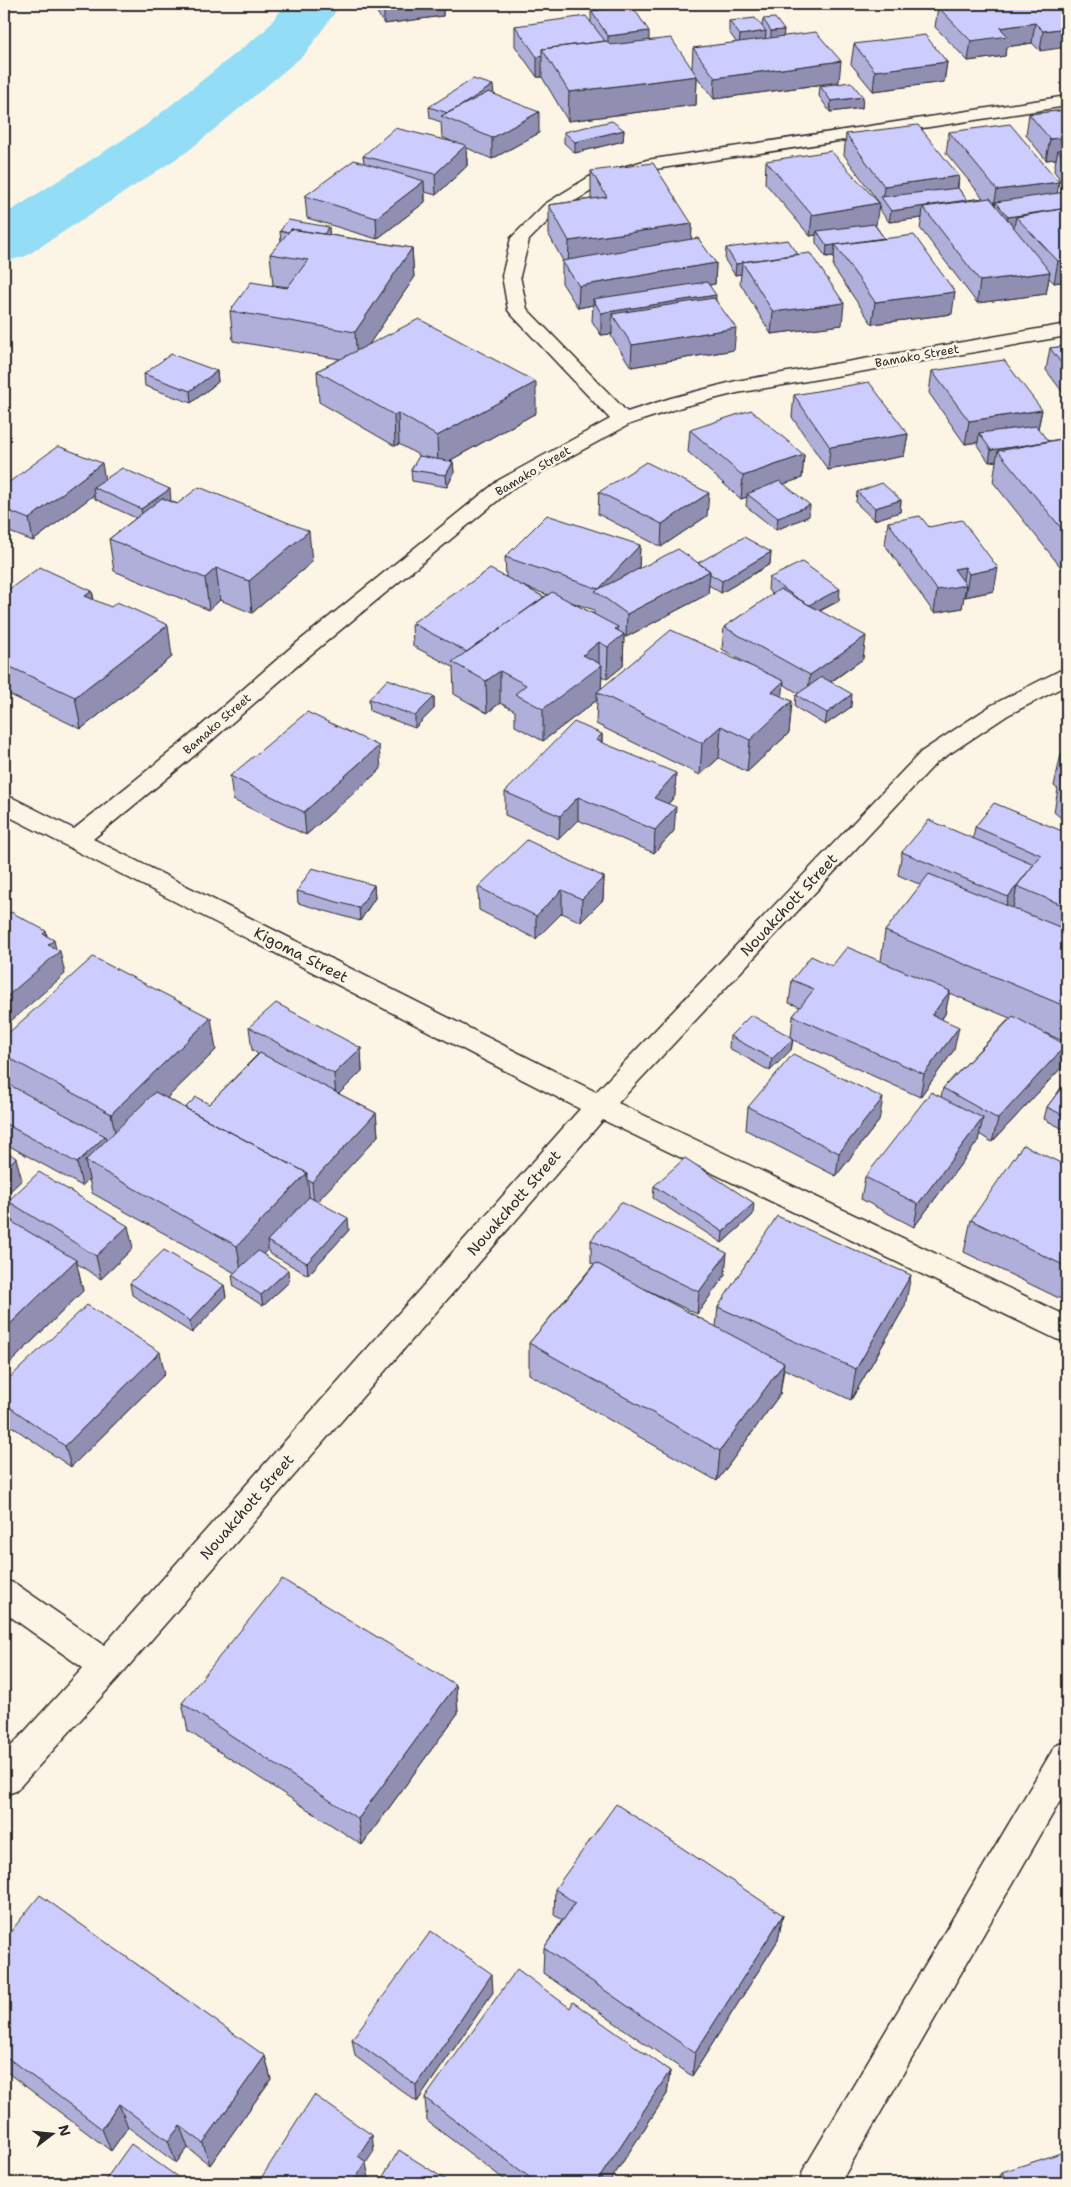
<svg xmlns="http://www.w3.org/2000/svg" width="1071" height="2187" font-family="'Shantell Sans',sans-serif">
  <rect width="100%" height="100%" fill="#fcf5e5"/>
  <filter id="ink" filterUnits="userSpaceOnUse"><feTurbulence type="fractalNoise" baseFrequency=".02" numOctaves="2"/><feDisplacementMap in="SourceGraphic" scale="10" xChannelSelector="R" yChannelSelector="G"/><feConvolveMatrix kernelMatrix="1 2 1 2 8 2 1 2 1" color-interpolation-filters="sRGB"/></filter>
  <g filter="url(#ink)">
    <g fill="none" stroke-linecap="round" stroke-linejoin="round">
      <path fill="#94ddf6" fill-rule="evenodd" d="M286,4H341L305,54L188,151L26,256L4,262V215L146,125L265,30Z"/>
      <defs>
        <path id="street" d="M1067,96V106L649,170L601,185L557,212L529,240L520,276L527,309L627,412L671,398L736,381L1067,324V336L737,393L685,406L630,424L513,488L304,660L195,755L93,839L596,1092L921,752L992,705L1059,671L1067,669V685L1008,715L937,762L618,1103L1067,1316V1342L1056,1339L603,1120L119,1677L16,1791L4,1795V1754L83,1668L4,1612V1580L16,1584L104,1645L580,1109L4,814V796L13,798L74,829L179,745L288,650L499,480L610,419L511,314L508,310L502,276L511,238L545,204L589,177L647,160Z
          M1067,1741V1789L840,2183H799L804,2169L1055,1746Z"/>
      </defs>
      <use href="#street" stroke="#2b2b2b" stroke-width="3"/>
      <use href="#street" fill="#fcf5e5" fill-rule="evenodd"/>
    </g>
    <path fill="#b0afda" stroke="#2b2b2b" fill-rule="evenodd" d="M372,4H443V16L384,24Z
      M939,4H1061L1040,51L1032,43L1006,47L1005,56L968,61L935,27L938,7L941,6Z
      M591,11L649,41L692,68L693,48L737,43L729,32V21L762,27L763,19L839,82L714,99L697,77L696,105L568,121L542,77H537L515,46V26L591,22Z
      M854,44L947,62L944,82L873,91L851,64Z
      M820,86L863,97L862,108L830,112L819,96Z
      M494,94L539,133L492,159L467,148V166L436,195L425,192V202L377,239L307,218L305,196L364,163L363,156L451,141L442,137L441,122L430,118L429,107Z
      M1067,110V191L1059,181V178L1054,171L1056,159L1046,160L1026,135L1029,114Z
      M624,130L623,141L575,153L564,143V132Z
      M949,132L1057,193L1067,281L1054,283L1049,278L1046,294L977,303L920,228L922,218L889,222L879,209L880,204L844,155L846,134L959,176L958,188L967,200L983,198L946,153Z
      M766,161L876,225H875L884,238L952,314L872,324L833,267L834,256L826,257L816,243V235L810,236L765,183Z
      M591,171L692,224L691,240L716,263L715,284L709,285L716,300L734,350L631,367L611,336L612,334L601,335L592,321L593,305L578,308L562,283V261H563L549,235V205L591,199Z
      M280,231L330,235L412,248L414,278L369,344L536,413L449,461L453,462L454,473L447,487L412,481L411,470L420,456L399,444L395,446L319,402L317,371L340,359L233,341L230,311L287,288L288,287L273,285L270,254L281,242Z
      M726,248L842,325L771,334L740,283L741,274L735,275L725,260Z
      M1067,346V398L1046,370L1050,348Z
      M217,371L218,382L191,403L145,386L144,374Z
      M932,371L1042,410L1038,429L1048,441L1067,438V575L993,482L996,461L989,462L977,445L978,442L965,444L929,393Z
      M794,395L908,434L904,456L828,470L792,417Z
      M690,430L804,455L802,478L783,484L809,516L776,530L746,506L747,497L741,499L688,452Z
      M105,479L171,501L312,562L252,613L220,600L209,610L114,571L109,539L136,518L95,499L94,495L33,541L4,530V486Z
      M599,492L707,516L661,547L598,514Z
      M857,492L901,500L900,512L874,520L856,503Z
      M888,522L929,527L994,591L965,597L964,595L962,608L934,613L885,545Z
      M640,545L639,568L638,570L698,563L771,552L770,564L721,593L709,585L708,594L626,637L624,636L623,666L607,679L602,676L601,689L752,667L722,649L724,627L773,594L768,590L769,578L839,601L820,611L863,659L831,682L851,707L825,725L795,707L796,695L798,693L783,684L782,697L792,701L789,733L747,772L719,758L700,775L596,724L597,700L543,741L515,726V711L500,703L487,713L454,694L453,667L413,646L412,623L506,577L505,557ZM521,585L525,587L548,595L544,597ZM571,602L594,610V614Z
      M92,591L94,600L172,657L81,729L4,692V593Z
      M434,697V709L415,728L370,711L369,699Z
      M602,734V742L675,796L668,804L674,831L654,853L578,820L559,839L505,815V792Z
      M1067,751V823L1054,812L1058,789L1054,786L1061,754Z
      M381,769L306,835L233,800L230,776Z
      M975,827L1067,833V1043L1045,1033L1061,1068L992,1142L979,1134L978,1141L914,1227L861,1199L865,1177L941,1097L943,1088L1010,1018L949,993L945,1014L942,1019L954,1050L920,1097L793,1040L791,1050L770,1071L729,1048L730,1036L791,1037L793,1016L800,1007L789,1003L792,980L832,966L881,961L885,931L921,885L898,875L902,852L973,839Z
      M604,877L603,900L581,922L562,913L536,939L479,910L478,887Z
      M374,885L375,898L360,921L298,903L297,891Z
      M249,1027L361,1048L362,1071L339,1094L376,1113L378,1136L317,1201L349,1230L308,1275L269,1253L268,1249L263,1254L289,1282L263,1306L234,1287L232,1275L235,1273L92,1193L89,1179L82,1186L4,1143V1037L216,1050L167,1098L185,1108L209,1104L258,1054L252,1050Z
      M1067,1080V1131L1044,1119L1047,1107Z
      M748,1107L879,1121L836,1176L746,1130Z
      M1067,1166V1302L964,1252L971,1220Z
      M654,1186L753,1215L722,1243L653,1198Z
      M8,1201L133,1248L101,1279L76,1263L83,1291L4,1369V1217L13,1223Z
      M591,1240L725,1275L697,1314L645,1289L716,1327L718,1307L905,1306L851,1400L784,1369L780,1394L717,1481L529,1374V1343L594,1264L591,1263Z
      M130,1283L224,1285L226,1297L192,1333L132,1295Z
      M165,1374L71,1467L4,1421V1383Z
      M456,1685L458,1713L362,1845L188,1731L182,1703Z
      M555,1889L783,1915L778,1940L692,2076L543,1973L544,1948L562,1920L554,1915Z
      M4,1940L265,2056L271,2079L210,2165L188,2148L176,2163L128,2127L111,2151L4,2070Z
      M493,1992L417,2102L355,2056L352,2039Z
      M570,2008L670,2071L667,2094L609,2183H509L427,2121L425,2098Z
      M1002,2172L1067,2183H997Z"/>
    <path fill="#908fb2" stroke="#2b2b2b" d="M384,4H443V16L384,24Z
      M1035,23L1032,43L1006,47L1005,56L968,61L971,41L1000,28Z
      M1067,28V47L1040,51L1043,31Z
      M784,30L783,40L771,42V31Z
      M649,31V51L608,47V36Z
      M766,31L765,42L739,45L740,35Z
      M542,56V77H537V57Z
      M841,61L839,82L714,99L715,78Z
      M947,62L944,82L873,91L875,71Z
      M697,76L696,105L568,121L569,92Z
      M493,85L494,96L449,113Z
      M863,97L862,108L830,112L831,101Z
      M539,112V133L492,159V138Z
      M624,130L623,141L575,153V142Z
      M1067,137V165L1064,161V158L1058,150L1056,159L1046,160L1050,139Z
      M466,145L467,166L436,195L435,174Z
      M959,176L956,198L883,200L884,186Z
      M424,181L425,202L377,239L376,218Z
      M1059,182L1056,203L996,202L994,211H993L997,190Z
      M967,200L923,207L922,218L889,222L891,211Z
      M879,203L876,225L819,235L817,231L816,235L810,236L812,215Z
      M1067,209L1016,217L1014,227L1006,228L1008,217Z
      M692,224L691,254L568,271L569,241Z
      M329,227L330,238L321,237Z
      M884,238L835,245L834,256L826,257L827,246Z
      M412,248L414,278L357,362L355,332Z
      M1067,260V281L1054,283L1058,261Z
      M716,263L715,284L596,305L593,299V305L578,308L579,286Z
      M742,263L741,274L735,275L736,264Z
      M1050,272L1046,294L977,303L980,281Z
      M955,292L952,314L872,324L875,302Z
      M716,295L715,317L612,314V334L601,335V313Z
      M844,303L842,325L771,334L773,312Z
      M736,328L734,350L631,367L632,345Z
      M217,371L218,382L191,403L190,391Z
      M536,382V413L438,467L437,436Z
      M1042,410L1037,432L979,433L978,442L965,444L969,421Z
      M398,413L399,444L395,446L394,415Z
      M908,434L904,456L828,470L830,447Z
      M1048,442L998,451L996,461L989,462L991,450Z
      M804,455L802,478L749,496L747,494V497L741,499L743,476Z
      M453,462L454,473L447,487L446,475Z
      M102,463L106,486L93,487L94,495L33,541L29,519Z
      M170,489L171,501L143,521L141,509Z
      M709,493L707,516L661,547L662,524Z
      M901,500L900,512L874,520L875,508Z
      M810,505L809,516L776,530L778,518Z
      M309,531L312,562L252,613L249,581Z
      M640,545L639,568L609,601L599,589Z
      M771,552L770,564L721,593L722,581Z
      M965,567L962,586L966,585L962,608L934,613L937,590L954,569Z
      M216,568L220,600L209,610L205,578Z
      M998,568L994,591L965,597L969,574Z
      M710,571L708,594L626,637L627,614Z
      M840,589L839,601L806,617L807,605Z
      M92,591L98,623L85,596Z
      M168,625L172,657L81,729L75,697Z
      M618,627V639L624,634L623,666L607,679L608,647L615,629Z
      M866,636L863,659L807,698L810,675Z
      M599,642V667L602,665L601,694L597,692V700L543,741V709L583,655Z
      M500,671V703L487,713L486,681Z
      M784,681L781,712L792,701L789,733L747,772L750,740L772,692Z
      M852,694L851,707L825,725L827,713Z
      M434,697V709L415,728V716Z
      M721,726L719,758L700,775L702,743Z
      M602,734V757L596,740Z
      M379,746L381,769L306,835L304,812Z
      M676,773L675,796L652,821L654,798Z
      M578,797V820L559,839L560,816Z
      M676,807L674,831L654,853L655,830Z
      M1034,864L1017,886L1013,908L1003,920L1008,897Z
      M604,877L603,900L581,922L582,899Z
      M374,885L375,898L360,921L359,908Z
      M562,890V913L536,939V916Z
      M46,931L49,944L54,940L57,954L60,951L65,974L4,1027V999L43,934Z
      M950,991L945,1014L928,1038L932,1015Z
      M211,1018L216,1050L118,1146L111,1114Z
      M959,1027L954,1050L920,1097L924,1074Z
      M793,1038L791,1050L770,1071L772,1059Z
      M1066,1045L1061,1068L992,1142L998,1119Z
      M361,1048L362,1071L336,1097L334,1074Z
      M883,1098L879,1121L836,1176L839,1153Z
      M376,1113L378,1136L314,1205L312,1182Z
      M983,1118L978,1141L914,1227L918,1204Z
      M105,1136L110,1158L85,1161L89,1179L82,1186L77,1163Z
      M16,1158L22,1180L4,1197V1169Z
      M307,1173L310,1204L267,1241L268,1249L242,1277L237,1246Z
      M754,1203L753,1215L722,1243L723,1232Z
      M348,1218L349,1230L308,1275L307,1263Z
      M128,1226L133,1248L101,1279L96,1256Z
      M727,1253L725,1275L697,1314L699,1292Z
      M76,1260L83,1291L4,1369V1330Z
      M288,1270L289,1282L263,1306L261,1295Z
      M911,1275L905,1306L851,1400L856,1369Z
      M224,1285L226,1297L192,1333L190,1321Z
      M160,1352L165,1374L71,1467L65,1446Z
      M784,1363L780,1394L717,1481L720,1451Z
      M456,1685L458,1713L362,1845L358,1819Z
      M783,1915L778,1940L692,2076L695,2053Z
      M492,1974L493,1992L417,2102L416,2085Z
      M265,2056L271,2079L210,2165L203,2143Z
      M670,2071L667,2094L609,2183H596Z
      M119,2104L128,2127L111,2151L102,2129Z
      M180,2126L188,2148L176,2163L168,2141Z
      M372,2135L374,2151L366,2163L369,2178L366,2183H353L358,2156Z"/>
    <path fill="#cdccfe" stroke="#2b2b2b" d="M949,4H960L950,5Z
      M960,4H1061L1067,9V28L1043,31L1035,23L1000,28L1008,36L971,41L938,7Z
      M632,6L649,31L608,36L591,11Z
      M586,16L605,41L542,49V56L537,57L515,26Z
      M755,18L766,31L740,35L729,21Z
      M775,18L784,30L771,31L763,19Z
      M816,32L841,61L715,78L693,48Z
      M925,35L947,62L875,71L854,44Z
      M671,38L697,76L569,92L542,49L607,41L610,45Z
      M473,79L493,85L456,109L448,113L429,107Z
      M851,82L863,97L831,101L820,86Z
      M489,92L539,112L492,138L441,116Z
      M1067,110V137L1050,139L1029,114Z
      M612,121L624,130L575,142L564,132Z
      M1010,124L1059,182L997,190L949,132Z
      M918,125L959,176L884,186L846,134Z
      M395,128L466,145L435,174L363,156Z
      M1067,149V158H1064L1058,150Z
      M831,151L879,203L812,215L766,161Z
      M1063,159H1067V165Z
      M354,160L424,181L376,218L305,196Z
      M653,163L692,224L569,241L549,205L607,197L591,171Z
      M958,188L967,200L891,211L881,197Z
      M1065,192L1067,196V208L1008,217L996,202Z
      M990,198L1050,272L980,281L923,207Z
      M1067,208V260L1058,261L1016,217Z
      M288,220L329,227L324,234L291,229L288,232L280,231Z
      M874,224L884,238L827,246L817,231Z
      M291,229L412,248L355,332L230,311L251,282L287,288L308,260L270,254Z
      M914,235L955,292L875,302L835,245Z
      M698,238L716,263L579,286L562,261Z
      M788,240L798,254L742,262V263L736,264L726,248Z
      M810,253L844,303L773,312L742,262Z
      M707,282L716,295L601,313L593,299Z
      M714,298L736,328L632,345L612,314Z
      M419,319L536,382L437,436L398,413L394,415L317,371Z
      M1067,346V371L1050,348Z
      M171,354L217,371L190,391L144,374Z
      M1004,360L1042,410L969,421L932,371Z
      M869,382L908,434L830,447L794,395Z
      M751,410L804,455L743,476L690,430Z
      M1036,426L1048,441L1026,445L991,450L979,433Z
      M1067,438V535L998,451Z
      M58,446L102,463L29,519L4,509V486Z
      M419,456L453,462L446,475L411,470Z
      M646,462L709,493L662,524L599,492Z
      M122,468L170,489L141,509L93,487Z
      M780,481L810,505L778,518L747,494Z
      M882,483L901,500L875,508L857,492Z
      M199,487L309,531L249,581L216,568L205,578L109,539L162,498L177,504Z
      M547,515L640,545L599,589L505,557Z
      M920,516L929,527L962,520L998,568L969,574L965,567L954,569L966,585L937,590L888,522Z
      M744,537L771,552L722,581L710,574V571L698,563Z
      M678,549L710,571L627,614L595,591Z
      M802,562L840,589L809,605L797,598L769,578Z
      M40,567L92,591L85,596L111,607L117,602L168,625L75,697L4,664V593Z
      M490,569L544,597L467,652L412,623Z
      M780,589L866,636L810,675L724,627Z
      M552,592L618,627L615,629L624,634L608,647L599,642L583,655L602,665L543,709L515,694L526,685L500,671L486,681L452,662Z
      M671,630L784,681L772,692L792,701L750,740L721,726L702,743L597,692Z
      M822,677L852,694L827,713L796,695Z
      M388,679L434,697L415,716L369,699Z
      M307,712L379,746L304,812L230,776Z
      M574,722L602,734L596,740L676,773L654,798L676,807L655,830L578,797L560,816L505,792Z
      M1067,751V759L1061,754Z
      M1067,776V785L1061,780Z
      M994,803L1067,833V907L1017,886L1041,855L975,827Z
      M929,820L1034,864L1008,897L902,852Z
      M527,840L604,877L582,899L562,890L536,916L478,887Z
      M312,868L374,885L359,908L297,891Z
      M929,874L1067,930V1007L885,931Z
      M11,912L46,931L43,934L54,940L48,945L60,951L4,999V918Z
      M847,947L950,991L932,1015L959,1027L924,1074L793,1016L814,989L792,980L811,956L832,966Z
      M93,957L211,1018L111,1114L4,1055V1037Z
      M276,1003L361,1048L334,1074L249,1027Z
      M751,1015L793,1038L772,1059L730,1036Z
      M1013,1016L1066,1045L998,1119L943,1088Z
      M260,1053L376,1113L312,1182L307,1180V1173L185,1108L196,1097L209,1104Z
      M793,1054L883,1098L839,1153L748,1107Z
      M1067,1080V1117L1047,1107Z
      M4,1082L105,1136L77,1163L4,1123Z
      M155,1092L307,1173L237,1246L85,1161Z
      M931,1092L983,1118L918,1204L865,1177Z
      M1023,1145L1067,1166V1267L971,1220Z
      M4,1150L16,1158L4,1169Z
      M685,1158L754,1203L723,1232L654,1186Z
      M39,1172L128,1226L96,1256L8,1201Z
      M309,1197L348,1218L307,1263L267,1241Z
      M621,1202L727,1253L699,1292L591,1240Z
      M777,1216L911,1275L856,1369L718,1307Z
      M4,1217L76,1260L4,1330Z
      M164,1250L224,1285L190,1321L130,1283Z
      M258,1251L288,1270L261,1295L232,1275Z
      M596,1263L784,1363L720,1451L529,1343Z
      M87,1305L160,1352L65,1446L4,1403V1383Z
      M282,1579L456,1685L358,1819L182,1703Z
      M616,1804L783,1915L695,2053L544,1948L575,1903L555,1889Z
      M40,1895L265,2056L203,2143L180,2126L168,2141L119,2104L102,2129L4,2055V1940Z
      M431,1931L492,1974L416,2085L352,2039Z
      M517,1969L570,2008L573,2002L670,2071L596,2183H537L425,2098Z
      M314,2095L372,2135L358,2156L366,2162L353,2183H258Z
      M131,2144L186,2183H103Z
      M399,2150L451,2183H379Z
      M1067,2151V2183H1007L1002,2172Z"/>
  </g>
  <g text-anchor="middle" dominant-baseline="central" stroke-width="5" stroke-linejoin="round" paint-order="stroke">
    <g font-size="12" fill="#2b2b2b" stroke="#fcf5e5">
      <text transform="translate(917 356) rotate(-10)">Bamako Street</text>
      <text transform="translate(533 471) rotate(-31)">Bamako Street</text>
      <text transform="translate(217 724) rotate(-41)">Bamako Street</text>
    </g>
    <g font-size="15" fill="#2b2b2b" stroke="#fcf5e5">
      <text transform="translate(789 905) rotate(-47)">Nouakchott Street</text>
      <text transform="translate(301 955) rotate(27)">Kigoma Street</text>
      <text transform="translate(514 1203) rotate(-49)">Nouakchott Street</text>
      <text transform="translate(247 1507) rotate(-49)">Nouakchott Street</text>
    </g>
  </g>
  <rect width="1071" height="2187" fill="none" stroke="#fcf5e5" stroke-width="20"/>
  <rect x="10" y="10" width="1051" height="2167" fill="none" stroke="#2b2b2b" stroke-width="2" filter="url(#ink)"/>
  <g transform="translate(52 2134) rotate(74)" stroke="#fcf5e5" stroke-width="4" paint-order="stroke">
  <path d="M0-4L9 19L0 12L-9 19Z" fill="#2b2b2b"/>
  <text y="-8" font-size="14" font-weight="bold" text-anchor="middle" fill="#2b2b2b">N</text>
  </g>
</svg>
